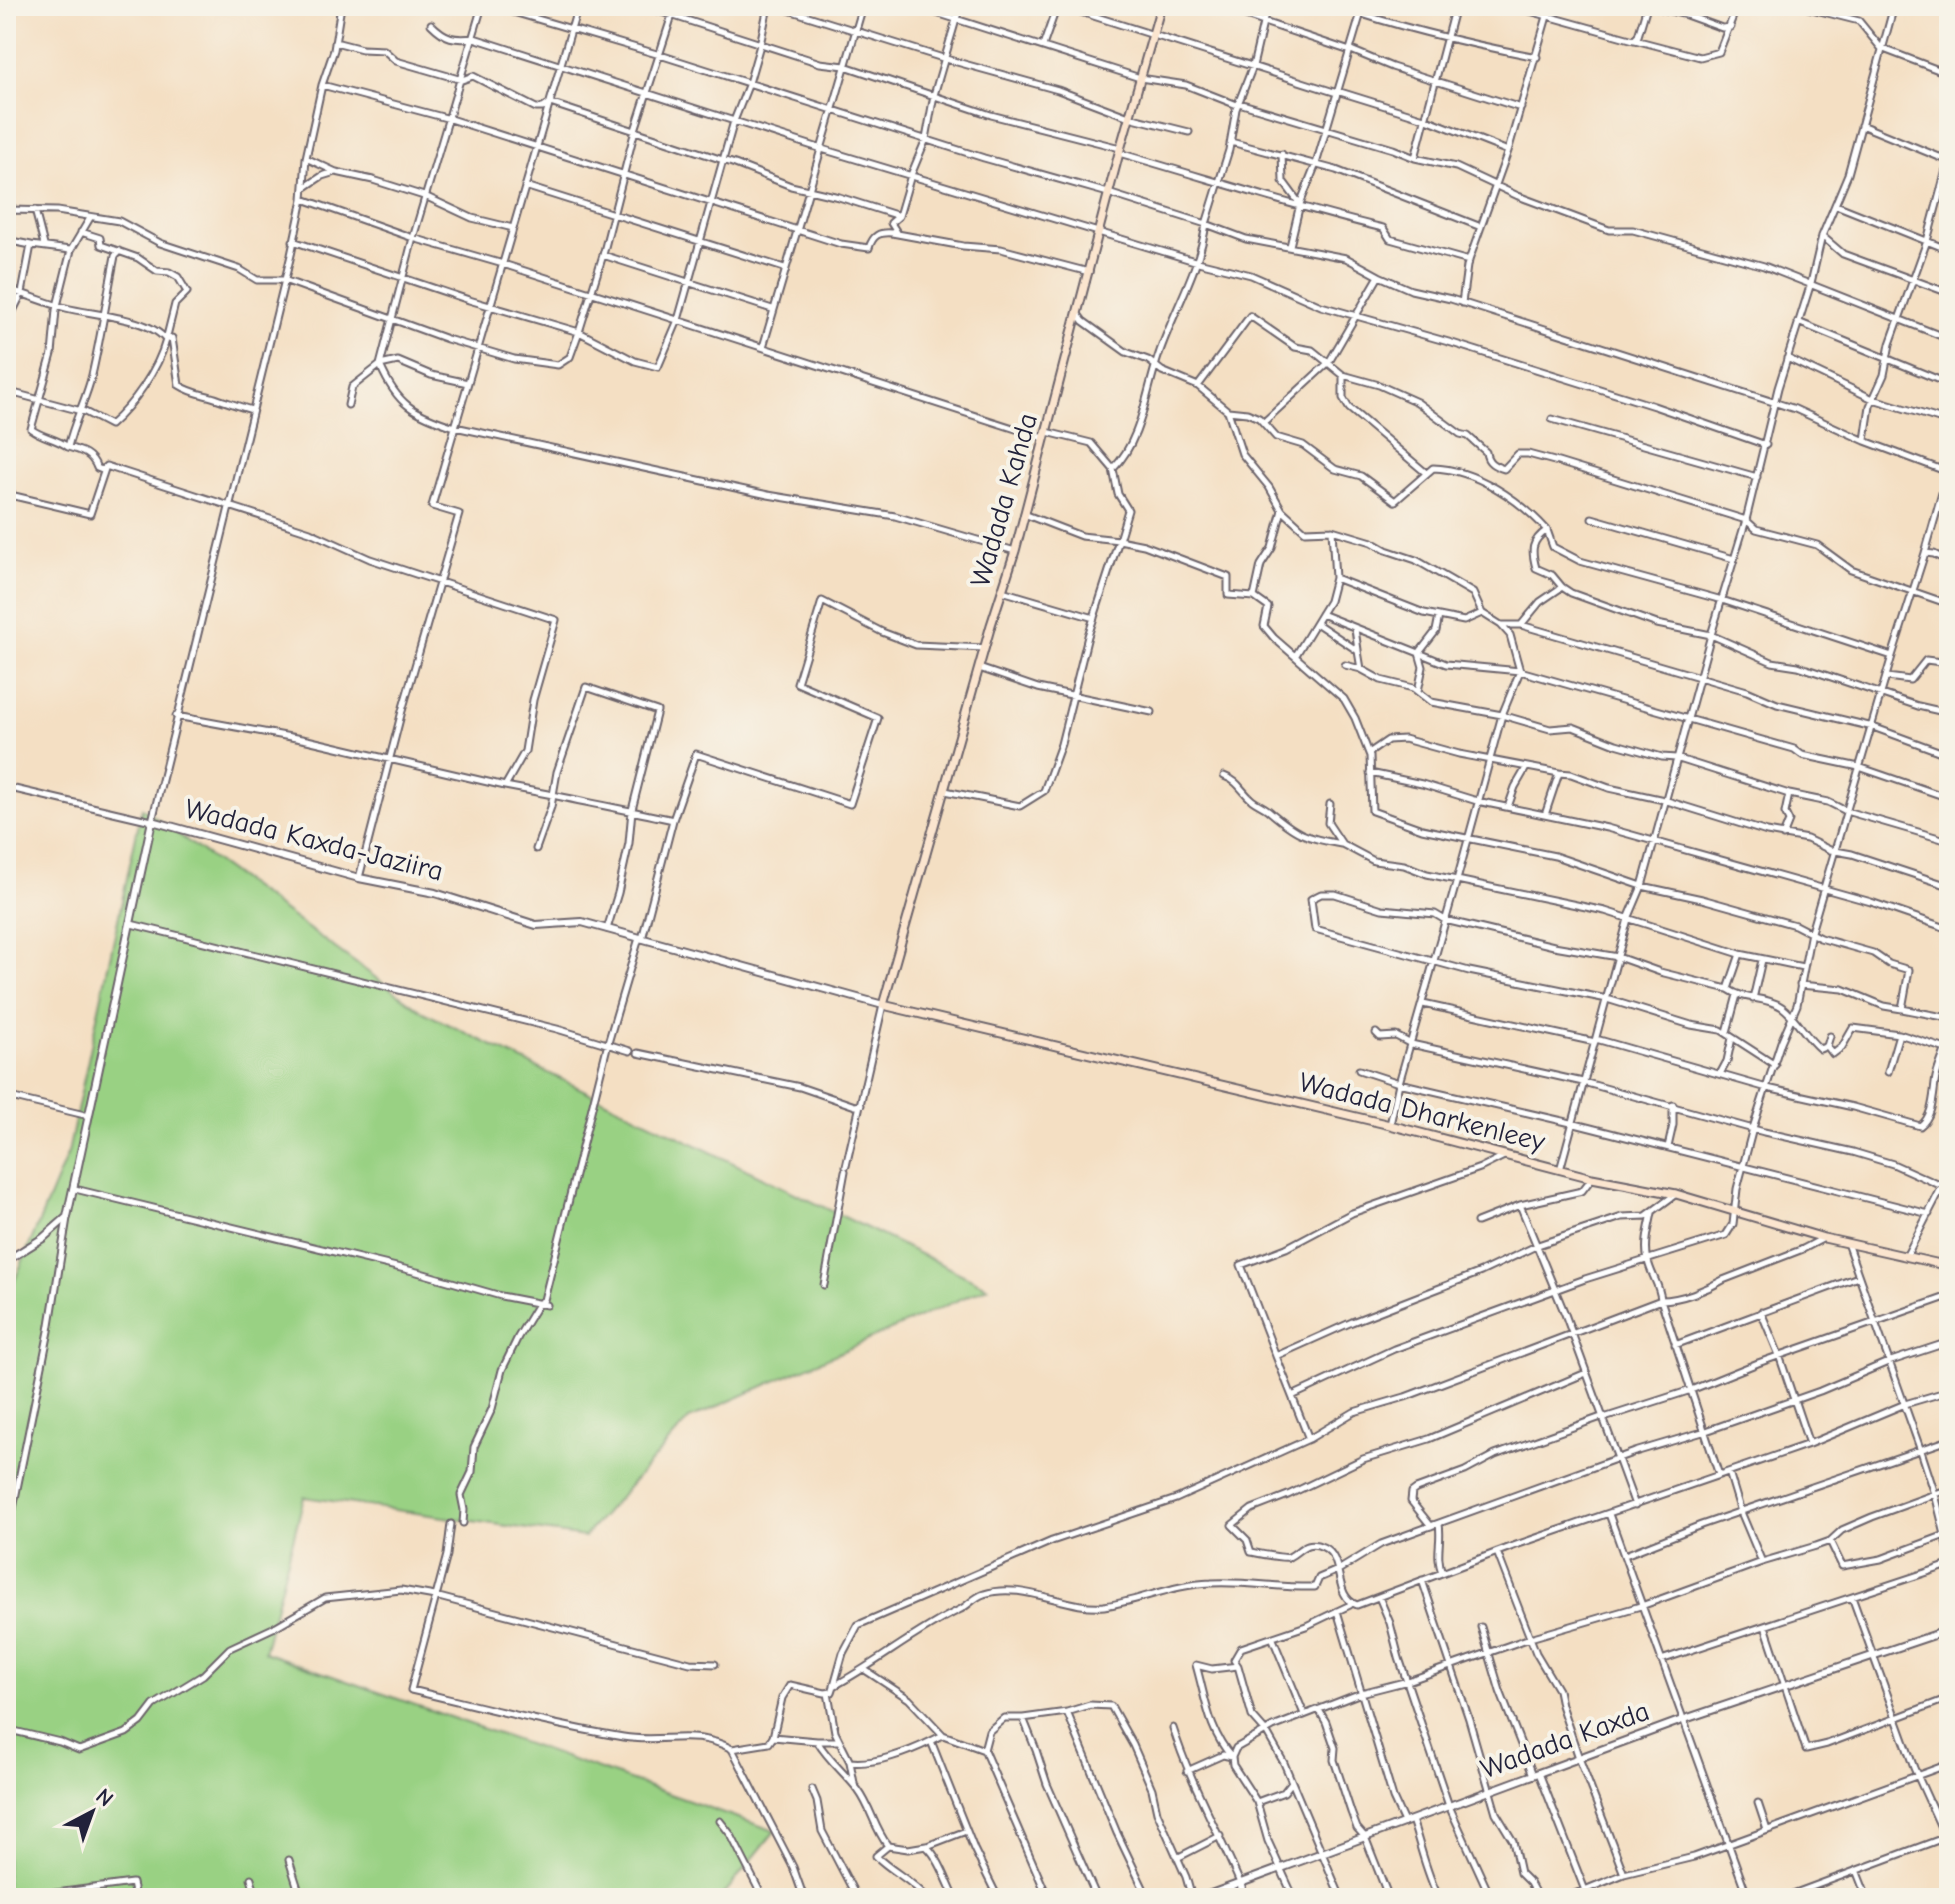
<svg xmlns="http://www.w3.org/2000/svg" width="1955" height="1904" font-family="'Comic Neue',sans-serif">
  <rect width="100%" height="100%" fill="#f7f3e8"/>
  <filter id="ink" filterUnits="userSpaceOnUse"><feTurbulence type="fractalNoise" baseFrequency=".0125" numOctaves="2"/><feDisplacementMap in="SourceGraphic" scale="16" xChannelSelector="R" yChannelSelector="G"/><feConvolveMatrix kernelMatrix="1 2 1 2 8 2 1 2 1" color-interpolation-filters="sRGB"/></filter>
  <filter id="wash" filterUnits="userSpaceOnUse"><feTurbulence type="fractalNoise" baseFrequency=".006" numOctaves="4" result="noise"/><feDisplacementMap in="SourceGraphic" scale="32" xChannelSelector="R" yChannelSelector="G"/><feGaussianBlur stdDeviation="1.8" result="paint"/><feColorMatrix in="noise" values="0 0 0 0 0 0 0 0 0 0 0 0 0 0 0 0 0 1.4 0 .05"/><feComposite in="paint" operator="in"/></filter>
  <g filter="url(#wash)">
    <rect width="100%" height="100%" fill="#f4dfc3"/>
    <path fill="#99d183" stroke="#5e7a5f" stroke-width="2" d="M142,808L423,1012L988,1287L689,1419L584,1537L304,1497L264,1652L775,1831L721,1898H6V1301L68,1153Z"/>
  </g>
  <g filter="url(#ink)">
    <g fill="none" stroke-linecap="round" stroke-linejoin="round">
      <defs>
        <path id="minor" d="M493,6L660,55L984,158L1108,193L1206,224L1229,150L1236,109L1253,66L1267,6
          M643,6L820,63L845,66L991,115L1120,148
          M776,6L946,59L1058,90L1129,117L1189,132
          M915,6L1140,78L1186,85L1237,105
          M1062,6L1337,93
          M1216,6L1350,51
          M1338,6C1403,29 1469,44 1537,57
          M1512,6L1634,40L1638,36L1647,6
          M1650,6L1686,15L1722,28L1731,27
          M1800,6L1859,21L1881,48L1949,74
          M1686,15L1694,6
          M431,24C446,39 454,40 474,38L822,149L1198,262L1251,275L1321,306L1452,343L1654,406L1766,445
          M1635,40L1700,57L1719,52L1737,6
          M335,42L362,49L384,50L396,61L462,80L473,76L536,108H543L550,103L735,164L791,186L839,197L899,216L891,223L898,234
          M1043,46L1057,6
          M1351,50L1392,67L1521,108
          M322,85L450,119L841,244L869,248C873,235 879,232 892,233L963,246L1001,249L1089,272
          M1337,91L1424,118L1508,151
          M1239,103L1393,149L1415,158L1456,167L1518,196L1609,230H1633L1764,266L1949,339
          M1861,125L1949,161
          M1231,142L1336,170L1481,227
          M1119,153C1207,178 1294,207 1383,228L1390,239L1469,261
          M1282,154L1283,181L1300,204L1290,246
          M306,158L336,172L373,180L427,197L472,218L513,228
          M1415,158L1455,6
          M525,186L784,268
          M304,188L322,176L335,172
          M303,199L413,238L503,264L1044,438
          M1300,204L1316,164L1363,6
          M1836,205L1949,250
          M35,210L44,245
          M6,212L9,210L57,211L119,221L160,243L239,269L257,280H284L447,339L514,359L558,365L570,357L579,332L603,255L635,130L675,6
          M899,216L911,175L926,139L934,95L960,6
          M81,232L100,238L101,245L138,258L157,271L169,272L178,277L187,292L175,304L166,340L172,338L179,385C193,394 204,394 218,399C230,403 240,407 252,410
          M1822,236L1843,254L1949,293
          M6,240L31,245
          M293,241L469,300L579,332L635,361L658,367L678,320L734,121L749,83L760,45L768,6
          M603,255L772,309
          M6,289C27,294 46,303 66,308C93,315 149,317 166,340C158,370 133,405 110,425L85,412L6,391
          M1462,303L1467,266L1508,151L1550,6
          M1077,313L1083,321L1126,352L1148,360L1162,371L1198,386L1228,411L1247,413L1259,418L1276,437L1303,445L1335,469L1361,476L1395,501L1433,468C1475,469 1520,500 1547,530C1531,541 1531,550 1536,568L1552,575L1562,587L1571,593L1657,624L1711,635L1772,662L1798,666L1918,706L1949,713
          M1798,322L1949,384
          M6,344L13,311L22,293L31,245L70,250
          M763,347L863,6
          M1787,358L1873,399L1949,422
          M1343,375V398L1349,408L1426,473
          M468,383L431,375L398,361L380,365C397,405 414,414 455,427L768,495L895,516L1015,551
          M1198,386L1250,316L1295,347L1312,350L1343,375L1379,385L1417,402L1460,434L1468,436L1486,452C1487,463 1495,466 1504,469L1518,454H1528L1558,462L1746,520L1756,529L1817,545L1851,570L1949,604
          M348,405L352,387L380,365L413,238L482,6
          M1228,411L1242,454L1269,487L1282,510L1305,531L1332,530L1372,542L1386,550L1416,560L1473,593L1482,613L1501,625L1510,635L1520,671L1502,715L1457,880L1605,911L1740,954L1803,967
          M1552,419L1757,477
          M1265,421L1329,362L1379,276
          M1047,432L1091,443L1113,469L1118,494L1128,510L1119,540L1144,545L1228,577V595L1254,597L1268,607L1264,626L1274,638L1344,699L1355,718L1370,756L1372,811L1422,829L1555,856L1642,886L1702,899L1795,925L1820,938L1873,953L1889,964L1909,970L1902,1009L1949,1018
          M1865,440L1870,406L1884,375L1890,344L1927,241L1949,159
          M68,447C56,438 43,438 31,429L52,354L56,310L71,250L90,218
          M105,467L102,470L97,468C92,454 82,451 68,447C74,421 86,400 92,375C101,336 107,296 115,256L119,251
          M1113,469C1142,440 1146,391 1159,354C1174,310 1199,271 1206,224L1246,239L1346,258L1379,276L1411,290L1451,299L1795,409L1865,441L1948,472L1925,553L1934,554L1949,562
          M6,494L90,514L106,466L310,532L370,559L556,620L533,700L525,751L505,786
          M1592,518L1734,559
          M1335,578L1424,613L1464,621L1482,613
          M1002,591L1094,618
          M1254,597L1261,565L1272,548L1282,510
          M1321,614L1419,653L1423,667L1418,691
          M1439,616L1436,631L1419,653L1446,664L1520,671L1794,749L1802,755L1859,767L1949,798
          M1316,623L1358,651L1361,669L1345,665
          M1501,625H1521L1540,602L1562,587
          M1521,625L1747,691L1777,704L1873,727L1949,755
          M1355,629L1358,650
          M1296,655L1329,601L1335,578L1332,530
          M1892,656L1925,553
          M979,668L1038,688L1152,712
          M1361,669L1381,680L1413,688L1431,702L1502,715L1550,729L1573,727L1616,744L1662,757L1676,758L1789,794L1828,802L1846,811L1949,841
          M1887,677L1910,680L1926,660L1949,663
          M176,716L307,740L505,786L553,795L551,807L536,849
          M1369,753L1388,740L1404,739L1459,754L1559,773
          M1370,773L1422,784L1477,801L1607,828L1871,902L1949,929
          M1224,776C1240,782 1240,790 1252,800C1257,804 1263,806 1268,810C1296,834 1305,838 1341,844
          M6,787L152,821L291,255L303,199L306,158L322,85L334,50L341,6
          M945,791L1020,806L1044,791L1061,744L1088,636L1119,540L1081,536L1024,514
          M1330,804L1328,823L1342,844L1374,861L1404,865L1427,874L1457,880L1399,1083L1390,1125
          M1508,807L1515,787L1526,768
          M1545,815L1559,773L1571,774L1609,788L1664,800L1767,832L1807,839L1830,850L1852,854L1949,886
          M1783,836L1789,821L1785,813L1789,794
          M359,878L402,711L459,514L432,506L578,6
          M131,924L557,1029L630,1051
          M607,929L618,893L629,843L632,810L657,711L586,687L557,772L553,795C593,804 633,811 673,820L696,754L850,804L878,718L797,683L822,601L882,632L916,645L985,648
          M642,939L673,820
          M1800,985L1843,989L1884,1006L1902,1009
          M1728,989L1740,954
          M1753,999L1762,960
          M1423,1004L1595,1042
          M1727,1032L1737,995
          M1376,1033L1380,1037L1396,1036L1411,1044L1583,1082L1764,1132L1853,1152L1893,1164L1942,1186
          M1596,1039L1767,1088L1853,1107L1920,1126C1934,1116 1933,1093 1936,1077C1939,1065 1945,1052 1949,1039
          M1827,1046L1833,1054L1842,1047L1853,1028L1899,1034L1946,1049
          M638,1053L800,1087L855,1106L861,1105
          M1775,1065L1721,1030L1691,1025L1607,999L1469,971L1315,929L1311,899L1321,894H1335L1382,909L1435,914L1445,920L1554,946L1618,957L1660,972L1728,989C1745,1001 1766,996 1782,1007C1798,1019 1805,1037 1820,1049L1827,1046L1830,1036
          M1359,1070L1399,1083L1571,1123L1929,1214
          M1888,1072L1899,1034
          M1720,1074L1727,1061L1732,1038
          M6,1096L89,1116
          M1668,1147L1673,1125V1105
          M1504,1156L1480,1168L1352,1213L1286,1248L1241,1265L1276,1356L1352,1322L1481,1272L1538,1245L1622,1217L1646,1216L1676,1194
          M846,1166L883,1005
          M1560,1170L1628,919L1642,886L1711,635L1746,520L1778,388L1811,283L1822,236L1848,174L1894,6
          M75,1189L417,1272L501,1296L547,1305
          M1520,1205L1565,1314L1635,1505
          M1652,1213C1649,1228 1644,1245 1648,1261C1651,1275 1660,1285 1661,1300L1719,1475
          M1477,1222L1520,1205L1582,1191L1592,1178
          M1847,1243L1921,1451L1935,1494L1949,1551
          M1907,1255L1949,1173
          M824,1285L845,1171
          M1761,1312L1779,1355L1809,1444
          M1675,1345L1858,1277
          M1276,1356L1309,1439
          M1586,1373L1429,1439L1363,1459L1288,1495L1252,1509L1232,1525L1247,1540L1251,1552C1257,1553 1284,1559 1289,1557C1301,1551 1305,1539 1323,1547C1346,1558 1332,1596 1357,1605L1516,1545L1809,1444L1905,1404L1949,1391
          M1292,1396L1394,1349L1585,1279L1726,1235L1733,1224L1737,1189L1753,1128L1781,1042L1797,1005L1811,932L1892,656L1722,600L1580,561L1553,547L1547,530
          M1604,1418L1691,1390L1758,1363L1949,1296
          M1729,1472L1741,1512L1762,1562
          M1609,1514L1748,1898
          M463,1523L464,1510L461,1495L472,1472L474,1447L492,1409L502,1370L518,1337L538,1304L544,1300L608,1043L639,938
          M451,1524L447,1555L411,1690C482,1707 552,1725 623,1737C664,1744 693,1728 732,1749L793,1867L804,1898
          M1439,1524C1442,1542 1435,1553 1442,1573
          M1431,1526L1411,1501L1412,1492L1416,1489L1465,1471L1495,1455L1604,1416
          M1830,1541L1842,1566L1881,1559L1948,1534
          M6,1543L49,1331L67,1218
          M1497,1552L1536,1653L1558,1690L1561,1705L1579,1758L1624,1874
          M1625,1555L1701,1525L1949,1440
          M1422,1580L1469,1719L1496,1813L1513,1841L1520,1873L1530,1883L1538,1898
          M1379,1597L1390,1623L1399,1658L1449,1806L1491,1898
          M1852,1597L1914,1768L1949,1845
          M1337,1611L1393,1798L1404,1822
          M1765,1626L1806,1749L1827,1744L1949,1698
          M1481,1627L1500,1691L1533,1775
          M1273,1639L1304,1714
          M1661,1660L1949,1565
          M1238,1666L1234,1660L1241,1648L1306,1626L1350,1605V1602
          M865,1670L909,1699L943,1735
          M834,1685L843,1653L858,1625L1052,1541L1176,1499L1309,1439L1354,1412L1405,1397L1661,1300C1681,1300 1706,1290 1723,1280L1803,1249L1824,1238
          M828,1693L835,1732L850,1762
          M1319,1710L1326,1722L1335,1748L1334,1760L1351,1812L1357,1828L1365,1837L1389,1898
          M1067,1712L1090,1705L1111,1706L1133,1745L1152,1789L1157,1812L1186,1877L1192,1898
          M1023,1718L1036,1750L1047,1784L1097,1898
          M1173,1728C1190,1782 1218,1831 1240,1883
          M6,1729L60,1742L79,1750L126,1733L141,1722L154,1705L203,1675L230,1648L273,1628L325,1598L401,1590L435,1596L690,1663L715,1664
          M817,1741H839
          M732,1749L769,1743L773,1737
          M984,1750L989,1731L1004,1718H1023L1067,1712L1117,1833L1148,1898
          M1187,1771L1223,1755L1232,1757C1208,1730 1206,1699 1196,1665L1212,1669L1238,1666L1252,1716L1267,1733L1284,1763L1341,1898
          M1539,1773L1588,1898
          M854,1783L850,1762C874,1765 909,1752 931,1741
          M812,1789L817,1801L822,1831L857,1898
          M1257,1802L1284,1792L1291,1783
          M1758,1803L1767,1830
          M1412,1820C1421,1846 1426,1873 1439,1898
          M720,1821L731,1835L763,1898
          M888,1846L876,1856C892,1872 912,1880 927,1898
          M927,1846L966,1831
          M1177,1858L1220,1836
          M289,1860L301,1898
          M1856,1870L1867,1898
          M251,1878L256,1898
          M91,1888L93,1898
          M18,1898L132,1883L135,1898
          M955,1898C947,1882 939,1857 926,1846L908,1849L888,1846C873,1826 872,1809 858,1790C845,1773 828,1760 817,1741L773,1737L782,1698L790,1685L825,1693L832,1692L834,1686C877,1663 915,1631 959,1610C968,1606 974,1597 984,1594C1023,1581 1067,1610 1104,1606C1140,1601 1174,1584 1211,1583C1246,1581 1281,1588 1315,1587L1319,1578L1340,1569L1381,1544L1635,1452L1706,1431L1820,1391L1888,1362L1949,1342
          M998,1898L974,1849L931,1741L943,1735L984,1750L1048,1898
          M1294,1898L1268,1841L1257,1802L1233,1765L1232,1757L1236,1748L1273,1727L1361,1693L1408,1681L1530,1638L1644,1605L1762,1562L1816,1546L1830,1541L1842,1530L1872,1517L1949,1489
          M1565,1898L1624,1874L1694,1857L1949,1764
          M1782,1898L1949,1836
          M1934,1898L1949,1892"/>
        <path id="tertiary" d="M6,1261L43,1238L67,1217L152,821L359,878L435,893L536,925L582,922L883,1005
          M1240,1883L1245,1898
          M1200,1898L1682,1720L1949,1630"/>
        <path id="secondary" d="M1161,6L1119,153L1015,551L991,625L883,1005L1390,1125L1592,1178L1676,1194L1824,1238L1949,1266"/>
      </defs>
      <use href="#minor" stroke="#6c646b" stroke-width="9"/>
      <use href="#tertiary" stroke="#6c646b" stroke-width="10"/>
      <use href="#secondary" stroke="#6c646b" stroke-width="11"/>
      <use href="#minor" stroke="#fff" stroke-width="5"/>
      <use href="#tertiary" stroke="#fff" stroke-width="6"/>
      <use href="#secondary" stroke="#fbe5cf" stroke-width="7"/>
    </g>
  </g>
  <g text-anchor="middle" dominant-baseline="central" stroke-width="8" stroke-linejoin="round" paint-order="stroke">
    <g font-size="28" fill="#22223b" stroke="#f7f3e8">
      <text transform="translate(1004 500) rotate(-74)">Wadada Kahda</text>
      <text transform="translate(314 840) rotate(14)">Wadada Kaxda-Jaziira</text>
      <text transform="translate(1422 1112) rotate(14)">Wadada Dharkenleey</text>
      <text transform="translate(1565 1740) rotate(-20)">Wadada Kaxda</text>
    </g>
  </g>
  <rect width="1955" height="1904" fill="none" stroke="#f7f3e8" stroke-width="32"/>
  <g transform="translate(92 1812) rotate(41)" stroke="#f7f3e8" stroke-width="6" paint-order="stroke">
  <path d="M0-6L14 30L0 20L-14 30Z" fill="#22223b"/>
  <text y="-12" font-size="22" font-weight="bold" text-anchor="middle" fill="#22223b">N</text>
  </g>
</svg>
